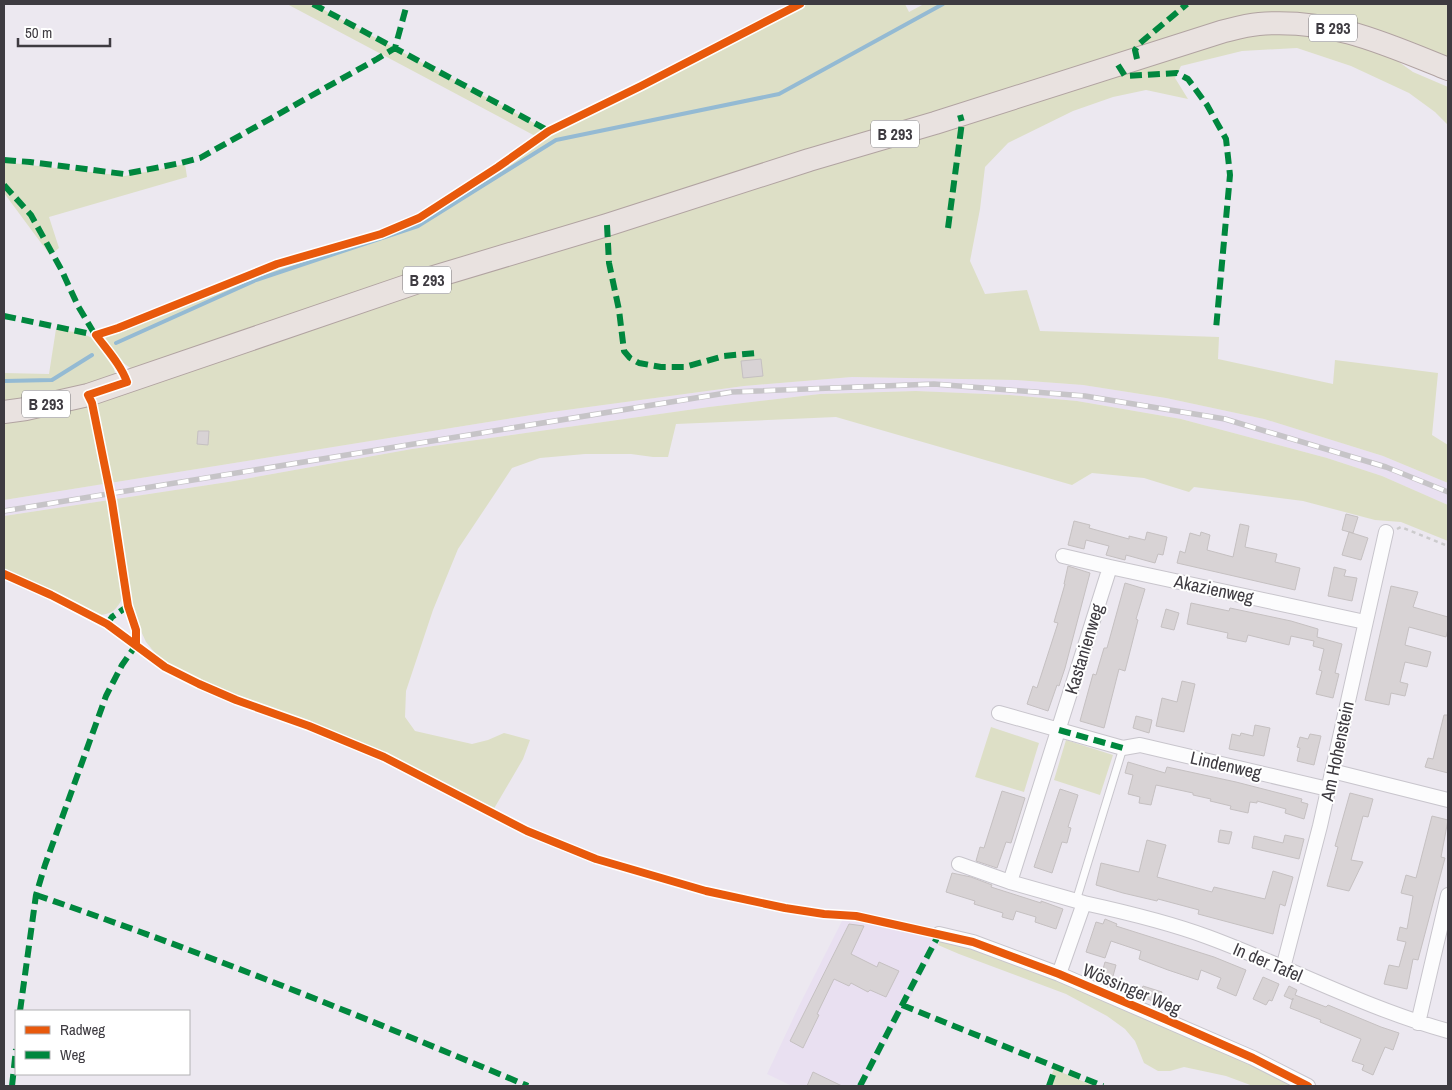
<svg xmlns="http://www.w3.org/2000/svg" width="1452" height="1090" font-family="'Archivo Narrow',sans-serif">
  <rect width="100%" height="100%" fill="#ece8f0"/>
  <path fill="#e9e0f1" d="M852,377L1016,380L1083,385L1166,398L1264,419L1383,456L1448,483V505L1382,476L1327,458L1181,419L1077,401L1010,395L916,391L820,394L709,407L412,449L228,482L4,516V500L544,413L744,386Z
    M843,919L917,933L919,925L942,937L864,1086H792L767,1074L799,1006Z"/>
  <path fill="#dddfc6" d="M287,4H313L549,131L738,40L807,4H905L909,12L924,4H1448V61L1281,17L137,371C126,367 104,349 104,336L193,301L277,264L381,234L419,218L498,167L539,138Z
    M1286,31L1340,38L1392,57L1413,72L1448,87V125L1435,112L1409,93L1351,66L1297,48L1242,51L1181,66L1175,78L1188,99L1146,90L1113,97L1073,111L1008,143L985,167L980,209L970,261L985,294L1027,290L1040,331L1219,337L1218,359L1333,384L1335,360L1438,373L1432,435L1448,445V483L1383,456L1264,419L1166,398L1083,385L1016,380L852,377L744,386L544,413L4,500V419L269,341L1223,40Z
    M4,162L125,176L185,164L187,177L49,217L59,248L50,255L4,193Z
    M56,329C66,331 79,332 88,336C101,342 114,360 115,374L111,380L4,405V373L49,374Z
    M916,391L1010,395L1077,401L1181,419L1327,458L1382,476L1448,505V541L1401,522L1375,520L1303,501L1194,487L1189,492L1144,478L1092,473L1072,485L836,417L676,424L668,457H653L631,454H585L540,458L512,468L458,549L433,610L406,691L405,717L415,731L472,744L488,740L504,733L530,740L523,759L492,812L384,757L309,726L236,700L160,659L146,642L135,618L118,514L112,515L122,599C117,609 112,614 100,615L4,572V516L228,482L412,449L709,407L820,394Z
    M991,727L1039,743L1024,792L975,777Z
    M1066,740L1113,755L1100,795L1054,780Z
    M942,937L1089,989L1300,1086H1253L1226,1076L1184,1067L1170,1071H1158L1144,1063L1135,1041L1125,1029L1107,1016L1066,994L959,954L938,945Z
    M1054,1069L1094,1086H1047Z"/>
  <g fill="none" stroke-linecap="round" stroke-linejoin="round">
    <path stroke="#94bad3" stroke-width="4" d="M116,343L256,280L418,226L556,140L779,94L943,4
      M4,381L52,380L92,355"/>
  </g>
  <path fill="#d8d3d5" stroke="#c5c0c1" d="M761,359L763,376L743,378L741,361Z
    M198,431H209L208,445L197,444Z
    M1346,514L1358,517L1353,533L1342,530Z
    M1074,521L1090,525L1089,528L1129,539V536L1145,540L1147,532L1167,537L1163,555L1158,554L1155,563L1126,555L1125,560L1106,555L1109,546L1086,540L1084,549L1068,545Z
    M1240,524L1249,526L1245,547L1277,554L1275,562L1300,568L1295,590L1177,563L1180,551L1185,553L1190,533L1200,536L1201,532L1210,535L1207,550L1233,557Z
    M1349,532L1368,538L1361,560L1342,555Z
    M1068,566L1090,573L1065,668L1059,686L1057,685L1048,711L1027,704L1033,686L1037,688L1058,623L1054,622L1065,584H1064Z
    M1334,567L1346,570L1344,576L1357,578L1352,601L1328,596Z
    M1125,583L1145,589L1136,619L1138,620L1125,671L1119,669L1104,728L1080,721L1093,674L1096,675L1104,648H1107Z
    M1391,586L1418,592L1413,607L1448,617V629L1446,637L1409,627L1405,645L1431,652L1427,667L1405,662L1400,682L1408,684L1405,696L1391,693L1389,705L1365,700Z
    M1191,603L1229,611L1230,608L1291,621L1318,629L1317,637L1342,644L1335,673L1339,674L1333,698L1316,694L1322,671L1319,670L1324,649L1313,646L1314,641L1291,636L1289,645L1248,635L1246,642L1227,638L1228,633L1187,624Z
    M1166,609L1179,613L1174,630L1161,627Z
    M1182,681L1195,684L1184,732L1156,726L1162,698L1177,702Z
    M1444,715H1448V773L1425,767L1428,758L1433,759Z
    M1136,716L1152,720L1149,733L1133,728Z
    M1255,725L1270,728L1264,756L1229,749L1232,734L1240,736L1241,733L1253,736Z
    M1310,734L1321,736L1314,765L1297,761L1300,748L1297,747L1300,737L1308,739Z
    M1128,762L1165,773L1167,767L1236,782L1302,799L1301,802L1308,804L1304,819L1285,813L1286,809L1257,801V803L1250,802L1248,813L1230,809L1231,806L1210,801L1211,799L1193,795V793L1156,785L1151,805L1139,803L1140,797L1128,794L1133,775L1125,773Z
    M1060,789L1078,795L1068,827L1071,828L1067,843L1062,842L1052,873L1034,867Z
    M1002,791L1025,798L1011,843L1006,842L997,868L976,861L980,847L984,848Z
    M1350,793L1373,799L1368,817L1363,816L1351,860L1363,862L1349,891L1327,886L1338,847L1335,846Z
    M1432,816L1448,820L1441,857L1445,858L1418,960L1413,959L1407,989L1384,984L1389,965L1399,967L1406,942L1397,940L1400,927L1407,929L1413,896L1401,893L1406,875L1416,878Z
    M1220,830L1232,832L1229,844L1218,842Z
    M1285,835L1304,839L1299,859L1252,848L1254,836L1283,843Z
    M1147,840L1166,845L1157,877L1212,892L1214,887L1265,899L1273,871L1293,877L1285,906L1280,904L1273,934L1198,914L1199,910L1158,899L1157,901L1123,893L1096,885L1101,863L1139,872Z
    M952,873L971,877L992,885L991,887L1041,903V901L1063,909L1056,929L1035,922L1036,917L1016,911L1013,920L1002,917L1003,913L974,904L975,901L946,892Z
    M1105,919L1117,924L1116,926L1214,957L1246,970L1236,996L1217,988L1221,978L1201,970L1198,980L1168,970L1139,959L1141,951L1111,941L1105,958L1086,952L1096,922L1103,924Z
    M849,924L864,926L851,954L877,967L879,962L899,971L886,997L870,990L868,992L851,983L849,986L834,979L817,1014L819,1015L803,1048L790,1041Z
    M1105,962L1116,965L1112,980L1101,976Z
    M1263,977L1279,984L1272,1001L1269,1000L1266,1005L1253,999Z
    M1143,986L1162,992L1158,1003L1140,996Z
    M1289,986L1297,990L1295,995L1326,1007L1328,1005L1381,1027L1399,1033L1393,1050L1385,1047L1373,1075L1362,1070L1364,1065L1352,1061L1361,1039L1320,1022L1321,1020L1290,1008L1293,998V1000L1284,996Z
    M813,1072L842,1086H807Z"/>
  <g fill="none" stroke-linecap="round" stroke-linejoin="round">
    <defs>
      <path id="service" d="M1076,901L1123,748"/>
      <path id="minor" d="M1063,556L1110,567L1365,622
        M999,713L1123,748L1140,745L1328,789
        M1332,771L1448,800
        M959,864L1010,882L1084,903
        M1010,882L1110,567
        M939,934L973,942L1059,974L1253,1058L1308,1086
        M1283,968L1320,826L1386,532
        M1059,974L1084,903C1125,912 1168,922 1208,937C1289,967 1365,1008 1448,1031
        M1418,1023L1448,895"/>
      <path id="primary" d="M4,412L26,409L88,395L427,279L607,225L809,160L935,123L1221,32C1233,29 1246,25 1259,24C1330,18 1384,43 1448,69"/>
    </defs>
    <use href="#service" stroke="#c8c5cc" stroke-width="9"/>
    <use href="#minor" stroke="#c8c5cc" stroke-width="16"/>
    <use href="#primary" stroke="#b1a3a1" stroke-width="24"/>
    <path stroke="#cccbcd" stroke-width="2.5" stroke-dasharray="4 4" stroke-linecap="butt" d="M1397,529L1401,527L1448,546"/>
    <use href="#service" stroke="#fcfcfd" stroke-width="7"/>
    <use href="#minor" stroke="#fcfcfd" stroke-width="14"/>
    <use href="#primary" stroke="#e9e2e0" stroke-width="22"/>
    <defs>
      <path id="rail" d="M4,511L732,392L934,384L1085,396L1225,419L1386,467L1448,492"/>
    </defs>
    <use href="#rail" stroke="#c6c4c7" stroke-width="5.5"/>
    <use href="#rail" stroke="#fff" stroke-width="4" stroke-dasharray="11" stroke-linecap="butt"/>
    <path stroke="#00873e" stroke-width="6" stroke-dasharray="12 6" stroke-linecap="butt" d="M313,4L549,131
      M1137,59L1135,50L1139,44L1187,4
      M1118,65L1125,76L1177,73L1188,79L1207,105L1226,139L1230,175L1216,329
      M4,160L30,162L124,174L181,163L200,158L377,59L395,48L407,4
      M4,185L31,215L61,269L78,306L97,338
      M607,225L609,263L619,310L624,351L630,358L639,363L661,367H685L724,356L756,353
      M948,228L962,122L960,115
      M4,316L96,335L100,334
      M107,624L112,617L128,606
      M1059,730L1123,748
      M36,895C203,952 366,1018 528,1086
      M902,1005L1103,1086
      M20,1011L36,895L45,865L106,696L122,665L136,645V642
      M12,1086L16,1049
      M860,1086L939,934L935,933
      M1049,1086L1056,1066"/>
    <defs>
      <path id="cycleway" d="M4,574L51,595L107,624L165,667L199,684L236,700L309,726L384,757L527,831L596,859L706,891L785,908L824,914L856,916L973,942L1059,974L1167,1020L1253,1058L1308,1086
        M136,645V630L128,606L112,502L92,403L88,395L127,382C121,365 107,350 96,335L118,328L277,264L381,234L419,218L498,167L549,131L641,86L800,4"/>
    </defs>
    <use href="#cycleway" stroke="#fff" stroke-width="11"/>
    <use href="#cycleway" stroke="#e8590c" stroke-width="8"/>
  </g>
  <g text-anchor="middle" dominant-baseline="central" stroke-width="4" stroke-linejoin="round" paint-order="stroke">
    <g fill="#fff" stroke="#78767a" stroke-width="1">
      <rect x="1309" y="14.5" width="48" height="27" rx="4"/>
      <rect x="871" y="120.5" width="48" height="27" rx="4"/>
      <rect x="403" y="266.5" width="48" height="27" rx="4"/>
      <rect x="22" y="390.5" width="48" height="27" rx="4"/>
    </g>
    <g font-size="16" font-weight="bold" fill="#3e3b41">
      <text x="1333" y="28">B 293</text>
      <text x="895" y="134">B 293</text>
      <text x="427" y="280">B 293</text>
      <text x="46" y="404">B 293</text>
    </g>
    <g font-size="18" fill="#3e3b41" stroke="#fff">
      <text transform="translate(1214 589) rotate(12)">Akazienweg</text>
      <text transform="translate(1084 649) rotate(-73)">Kastanienweg</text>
      <text transform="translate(1337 751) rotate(-78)">Am Hohenstein</text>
      <text transform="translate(1226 765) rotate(13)">Lindenweg</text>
      <text transform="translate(1268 962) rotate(23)">In der Tafel</text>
      <text transform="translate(1132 989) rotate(23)">Wössinger Weg</text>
    </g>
  </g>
  <rect width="1452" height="1090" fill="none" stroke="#3e3b41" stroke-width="10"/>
  <rect x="15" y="1010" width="175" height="65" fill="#ffffff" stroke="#b2b1b3"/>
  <rect x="25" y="1026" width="25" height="8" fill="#e8590c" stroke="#b2b1b3"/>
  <text x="60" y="1035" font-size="15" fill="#3e3b41">Radweg</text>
  <rect x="25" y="1051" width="25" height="8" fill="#00873e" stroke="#b2b1b3"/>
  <text x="60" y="1060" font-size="15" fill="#3e3b41">Weg</text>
  <path d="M18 38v8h92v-8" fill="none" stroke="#3e3b41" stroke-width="2.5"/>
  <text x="25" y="38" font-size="15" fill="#3e3b41" stroke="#ffffff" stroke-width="4" paint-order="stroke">50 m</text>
</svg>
